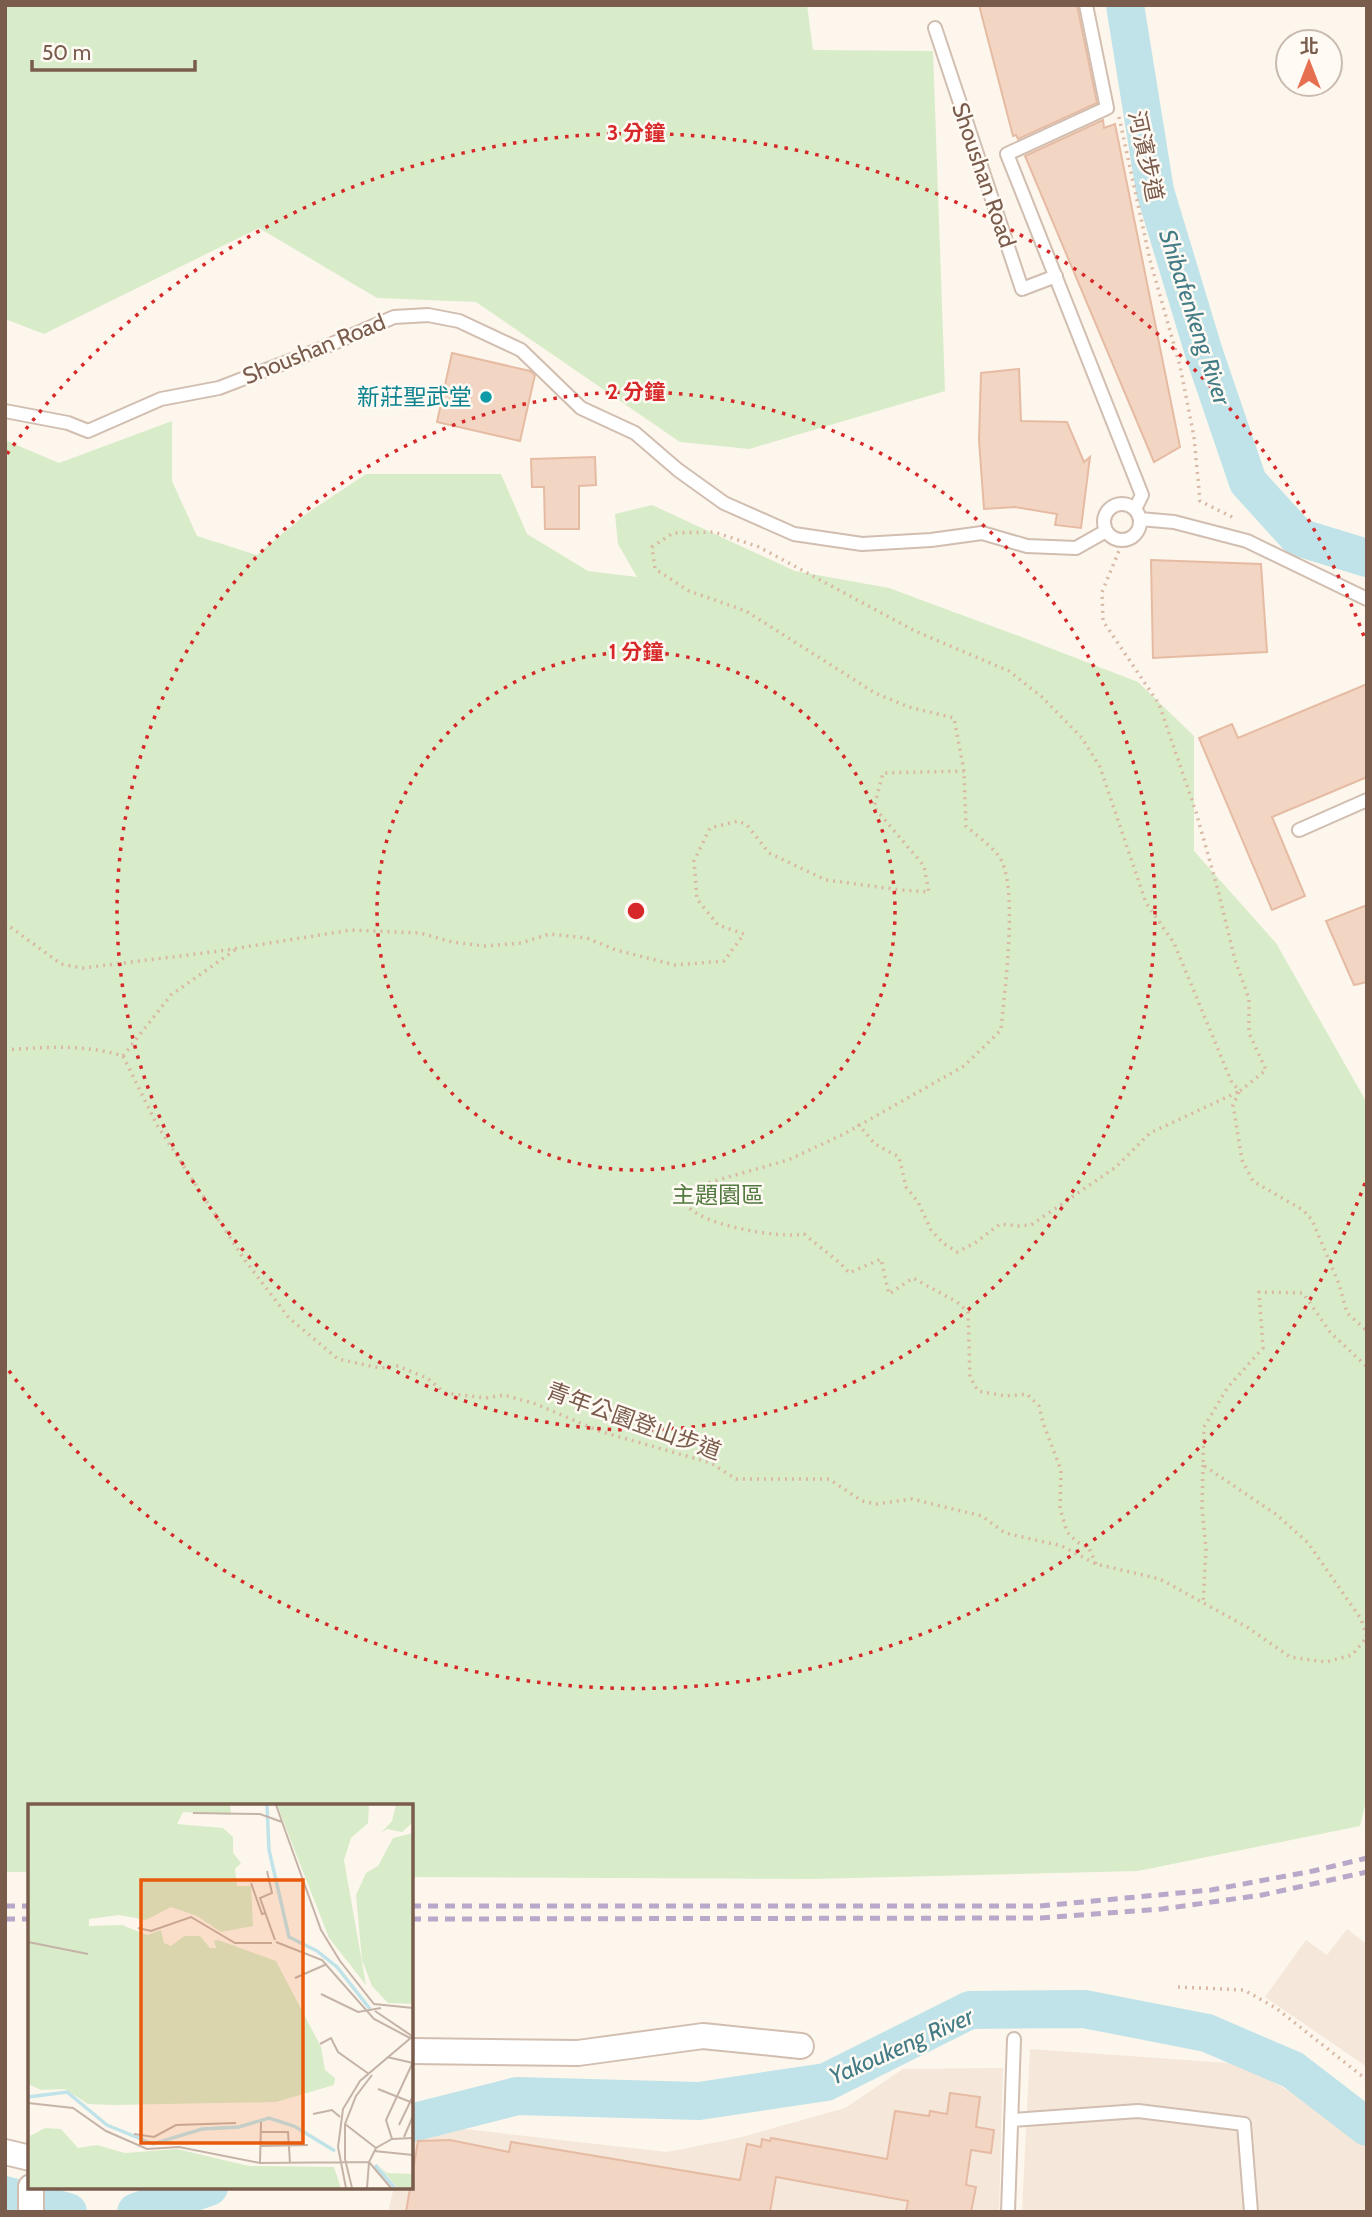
<svg xmlns="http://www.w3.org/2000/svg" width="1372" height="2217" font-family="Cabin,'Noto Sans TC',sans-serif">
  <rect width="100%" height="100%" fill="#fdf6ec"/>
  <path fill="#f5e8da" d="M1347,1929L1367,1944V2067L1265,1997L1306,1940L1327,1955Z
    M1030,2049L1243,2064L1367,2137V2212H1022Z
    M1003,2068L999,2212H388L394,2187H411L412,2123L667,2152L738,2138L845,2108L903,2069Z"/>
  <path fill="#d8ecc9" d="M5,5H807L813,50L933,51L945,391L749,449L680,442L476,302L377,298L259,228L44,334L5,319Z
    M172,421V481L197,536L257,555L306,514L366,474H501L527,534L588,571L637,577L618,544L615,514L652,505L795,571L889,588L1019,636L1138,682L1194,736V851L1276,943L1367,1103V1797L1360,1826L1138,1871L812,1879L411,1877V1806H30V1872H5V440L59,463Z"/>
  <g fill="none" stroke-linecap="round" stroke-linejoin="round">
    <path stroke="#bfe3e8" stroke-width="38" d="M1125,5L1155,191L1204,353L1248,482L1298,537L1367,558
      M411,2123L517,2096L699,2101L826,2082L970,2010L1084,2009L1207,2033L1293,2070L1367,2127
      M5,2195L68,2212
      M136,2212L209,2187"/>
  </g>
  <path fill="#f3d5c3" stroke="#e6bba3" stroke-width="2" d="M979,5H1077L1097,103L1018,139L1016,135L1013,136Z
    M1103,120L1104,128L1115,124L1180,447L1154,462L1025,156Z
    M452,353L530,371L535,375L520,441L437,422Z
    M1019,369L1021,421L1067,422L1084,462L1090,457L1081,528L1055,525L1057,514L1015,507L984,509L979,440L981,373Z
    M595,457L596,485L579,486V529H545L544,487H532L531,459Z
    M1151,560L1261,564L1267,652L1153,658Z
    M1367,684V777L1272,817L1305,896L1272,910L1199,738L1232,724L1238,738Z
    M1367,905V982L1354,985L1326,921Z
    M950,2093L980,2097L976,2127L994,2130L991,2153L971,2150L966,2185L976,2187L971,2212H906L908,2201L776,2177L770,2212H406L418,2141L450,2140L509,2152L511,2142L740,2180L747,2144L761,2147L762,2139L770,2141L771,2138L887,2159L895,2111L929,2116L930,2111L947,2114Z"/>
  <g fill="none" stroke-linecap="round" stroke-linejoin="round">
    <defs>
      <path id="lane" d="M1086,5L1107,108L1007,154L1142,495L1135,509
        M935,28L1022,289L1056,276
        M5,411L68,423L88,431L161,399L219,388L318,350L394,317L428,315L459,321L521,350L581,408L635,433L678,470L724,503L794,534L862,544L931,540L982,533L1027,546L1076,548L1106,531
        M1104 522a18 18 0 1 1 36 0a18 18 0 1 1-36 0Z
        M1140,519L1174,522L1247,541L1367,599
        M1299,830L1367,800
        M1011,2120L1138,2111L1244,2124L1251,2212
        M1008,2212L1014,2039"/>
      <path id="street" d="M411,2051L578,2053L703,2036L801,2046
        M5,2152L30,2158
        M31,2212V2187"/>
    </defs>
    <use href="#lane" stroke="#d1beb0" stroke-width="16"/>
    <use href="#street" stroke="#d1beb0" stroke-width="28"/>
    <path stroke="#d9b8a5" stroke-width="3.5" stroke-dasharray="2 5" stroke-linecap="butt" d="M1119,117L1150,260L1180,366L1194,437L1200,501L1236,519
      M5,923L61,964L83,968L220,951L351,930L420,933L452,942L484,946L521,943L549,934L587,938L616,950L675,965L724,961L744,934L718,925L697,899L694,861L710,828L738,821L747,825L769,853L826,880L901,890L929,892L924,866L874,807L883,773L964,771
      M5,1050C45,1047 85,1044 123,1056L157,1125L244,1259L289,1318L338,1359L380,1368L398,1366L427,1378L445,1393L486,1398L504,1395L536,1404L599,1431L711,1463L736,1479H829L862,1501L876,1504L912,1499L982,1516L1005,1533L1062,1546L1096,1564L1160,1579L1247,1627L1290,1657L1326,1662L1352,1655L1367,1637L1361,1619L1308,1543L1277,1515L1203,1465L1204,1427L1228,1387L1263,1348L1259,1292L1303,1293L1330,1332L1367,1367
      M123,1056L171,995L235,950
      M1239,1092L1233,1105L1242,1160L1253,1181L1303,1210L1312,1220L1339,1284L1347,1313L1367,1331
      M858,1124L875,1144L899,1157L906,1187L918,1202L931,1230L943,1243L957,1252L975,1243L1000,1224L1019,1226L1031,1225L1116,1167L1150,1133L1240,1091
      M1203,1465L1202,1508L1206,1549L1203,1604
      M1096,1564L1089,1548L1077,1542L1067,1532L1060,1508L1061,1470L1043,1423L1039,1406L1027,1394L1006,1396L978,1391L970,1377L968,1312L957,1302L913,1278L889,1294L881,1259L849,1273L840,1263L804,1234C781,1239 695,1225 685,1202C683,1198 683,1194 683,1190L788,1160L844,1134L964,1066L1001,1030C1004,994 1020,882 998,855C989,844 976,835 966,826L964,771L954,718L909,707L875,693L746,611L689,591L655,569L652,547L673,533L714,532L759,547L915,631L1009,671L1042,697L1082,738L1100,767L1146,903L1174,943L1232,1083L1240,1091L1266,1070L1249,1033V999L1235,960L1218,890L1196,812L1159,704L1103,621L1102,592L1123,541
      M1178,1987L1244,1990L1276,2008L1367,2080"/>
    <use href="#lane" stroke="#fff" stroke-width="12"/>
    <use href="#street" stroke="#fff" stroke-width="24"/>
    <path stroke="#b9a8c9" stroke-width="5" stroke-dasharray="10 7" stroke-linecap="butt" d="M5,1906H30
      M411,1906H1040L1211,1890L1313,1871L1367,1858
      M5,1919H30
      M411,1919L1041,1918L1162,1909L1262,1895L1367,1872"/>
  </g>
  <g fill="none" stroke="#d62828" stroke-width="3.5" stroke-dasharray="3.5 7">
    <circle cx="636" cy="911" r="259"/>
    <circle cx="636" cy="911" r="519"/>
    <path d="M1365 1183A778 778 0 0 1 7 1368M7 454A778 778 0 0 1 1365 639"/>
  </g>
  <circle fill="#0f9aa8" stroke="#fffaf3" stroke-width="2.5" cx="486" cy="397" r="7"/>
  <g text-anchor="middle" dominant-baseline="central" stroke-width="5" stroke-linejoin="round" paint-order="stroke">
    <g font-size="23" fill="#7a5c4d" stroke="#fffaf3">
      <text transform="translate(1146 156) rotate(78)">河濱步道</text>
      <text transform="translate(984 175) rotate(71)">Shoushan Road</text>
      <text transform="translate(314 349) rotate(-22)">Shoushan Road</text>
      <text transform="translate(634 1421) rotate(20)">青年公園登山步道</text>
    </g>
    <g font-size="23" fill="#0d838f" stroke="#fffaf3" text-anchor="end">
      <text x="472" y="397">新莊聖武堂</text>
    </g>
    <g font-size="23" fill="#537a41" stroke="#fffaf3">
      <text x="718" y="1195">主題園區</text>
    </g>
    <g font-size="24" font-style="italic" fill="#437c86" stroke="#fffaf3">
      <text transform="translate(1195 317) rotate(72)">Shibafenkeng River</text>
      <text transform="translate(901 2046) rotate(-24)">Yakoukeng River</text>
    </g>
  </g>
  <g transform="translate(28 1804)">
    <rect width="385" height="385" fill="#fdf6ec"/>
    <path d="M0,1H202L203,11L155,8L149,20L195,24L205,33V49L213,59L207,65L209,82H223L225,122L193,128L169,112L143,103L118,116L91,111L61,115V122L94,121L119,131L133,126L136,139L143,142L156,132H172L182,144H188L186,137L190,136L248,157L293,243L297,266L307,274L306,281L248,298L86,301L60,300L37,285L13,286L0,280ZM249,1H341L340,19L323,34L316,56L338,181L301,134ZM368,1H385V18L374,28L359,25L353,29L364,17ZM385,29V200L360,199L344,182L334,156L328,91L338,69L350,62L365,34ZM17,324L33,325L50,344L69,341L97,349L149,345L221,362L306,363L313,384H0V333ZM350,361L359,369L385,370V384H370Z" fill="#d8ecc9"/>
    <path fill="none" stroke="#bfe3e8" stroke-width="3.5" d="M239,1L241,46L261,133L289,147L309,163L342,205M0,293L39,288L79,321L125,340L174,325L211,323L241,314L266,322L307,347M347,361L367,384"/>
    <path fill="none" stroke="#c5b3a7" stroke-width="2" d="M248,1L293,126L312,157L346,200L385,204M165,9L232,10L254,18M239,67L244,89L232,94L247,136M223,79L234,110L238,109M110,124L123,127L163,113L207,139H244M0,138L60,150M248,138L294,156L346,215L382,234M267,174L299,160M293,190L330,208L353,204M347,207L384,232M292,240L303,234L310,248L341,270M359,253L385,259M350,285L385,299M0,299L45,304L78,327L119,345L151,343L232,359L341,358M285,310L304,306L312,313M317,320L348,344M371,321L385,292M233,328H260L262,359M106,330L126,333L148,321L208,319M376,333L385,312M364,335L358,316L385,258M232,342L280,341M346,347L385,351M341,358L363,384M232,359L233,318M318,384L310,343L315,305L332,277L385,232M324,384L317,355V320L328,292L344,271M339,384L341,358L348,344L364,335L385,334"/>
    <path fill="#e8590c" fill-opacity="0.15" stroke="#e8590c" stroke-width="3.5" d="M113,76H275V339H113Z"/>
    <rect width="385" height="385" fill="none" stroke="#7a5c4d" stroke-width="3.5"/>
  </g>
  <circle cx="636" cy="911" r="10" fill="#d62828" stroke="#fffaf3" stroke-width="3.5"/>
  <g font-size="21" text-anchor="middle" font-weight="bold" fill="#d62828" stroke="#fffaf3" stroke-width="5" stroke-linejoin="round" paint-order="stroke">
    <text x="636" y="140">3 分鐘</text>
    <text x="636" y="399">2 分鐘</text>
    <text x="636" y="659">1 分鐘</text>
  </g>
  <rect width="1372" height="2217" fill="none" stroke="#7a5c4d" stroke-width="14"/>
  <g transform="translate(1309 63)"><circle r="33" fill="#fffaf3" stroke="#cabbb1" stroke-width="2"/>
  <path d="M0-5L12 26L0 18L-12 26Z" fill="#e76f51"/>
  <text y="-10" font-size="19" font-weight="bold" text-anchor="middle" fill="#7a5c4d">北</text>
  </g>
  <path d="M32 60v10h163v-10" fill="none" stroke="#7a5c4d" stroke-width="3.5"/>
  <text x="42" y="60" font-size="21" fill="#7a5c4d" stroke="#fffaf3" stroke-width="5" paint-order="stroke">50 m</text>
</svg>
